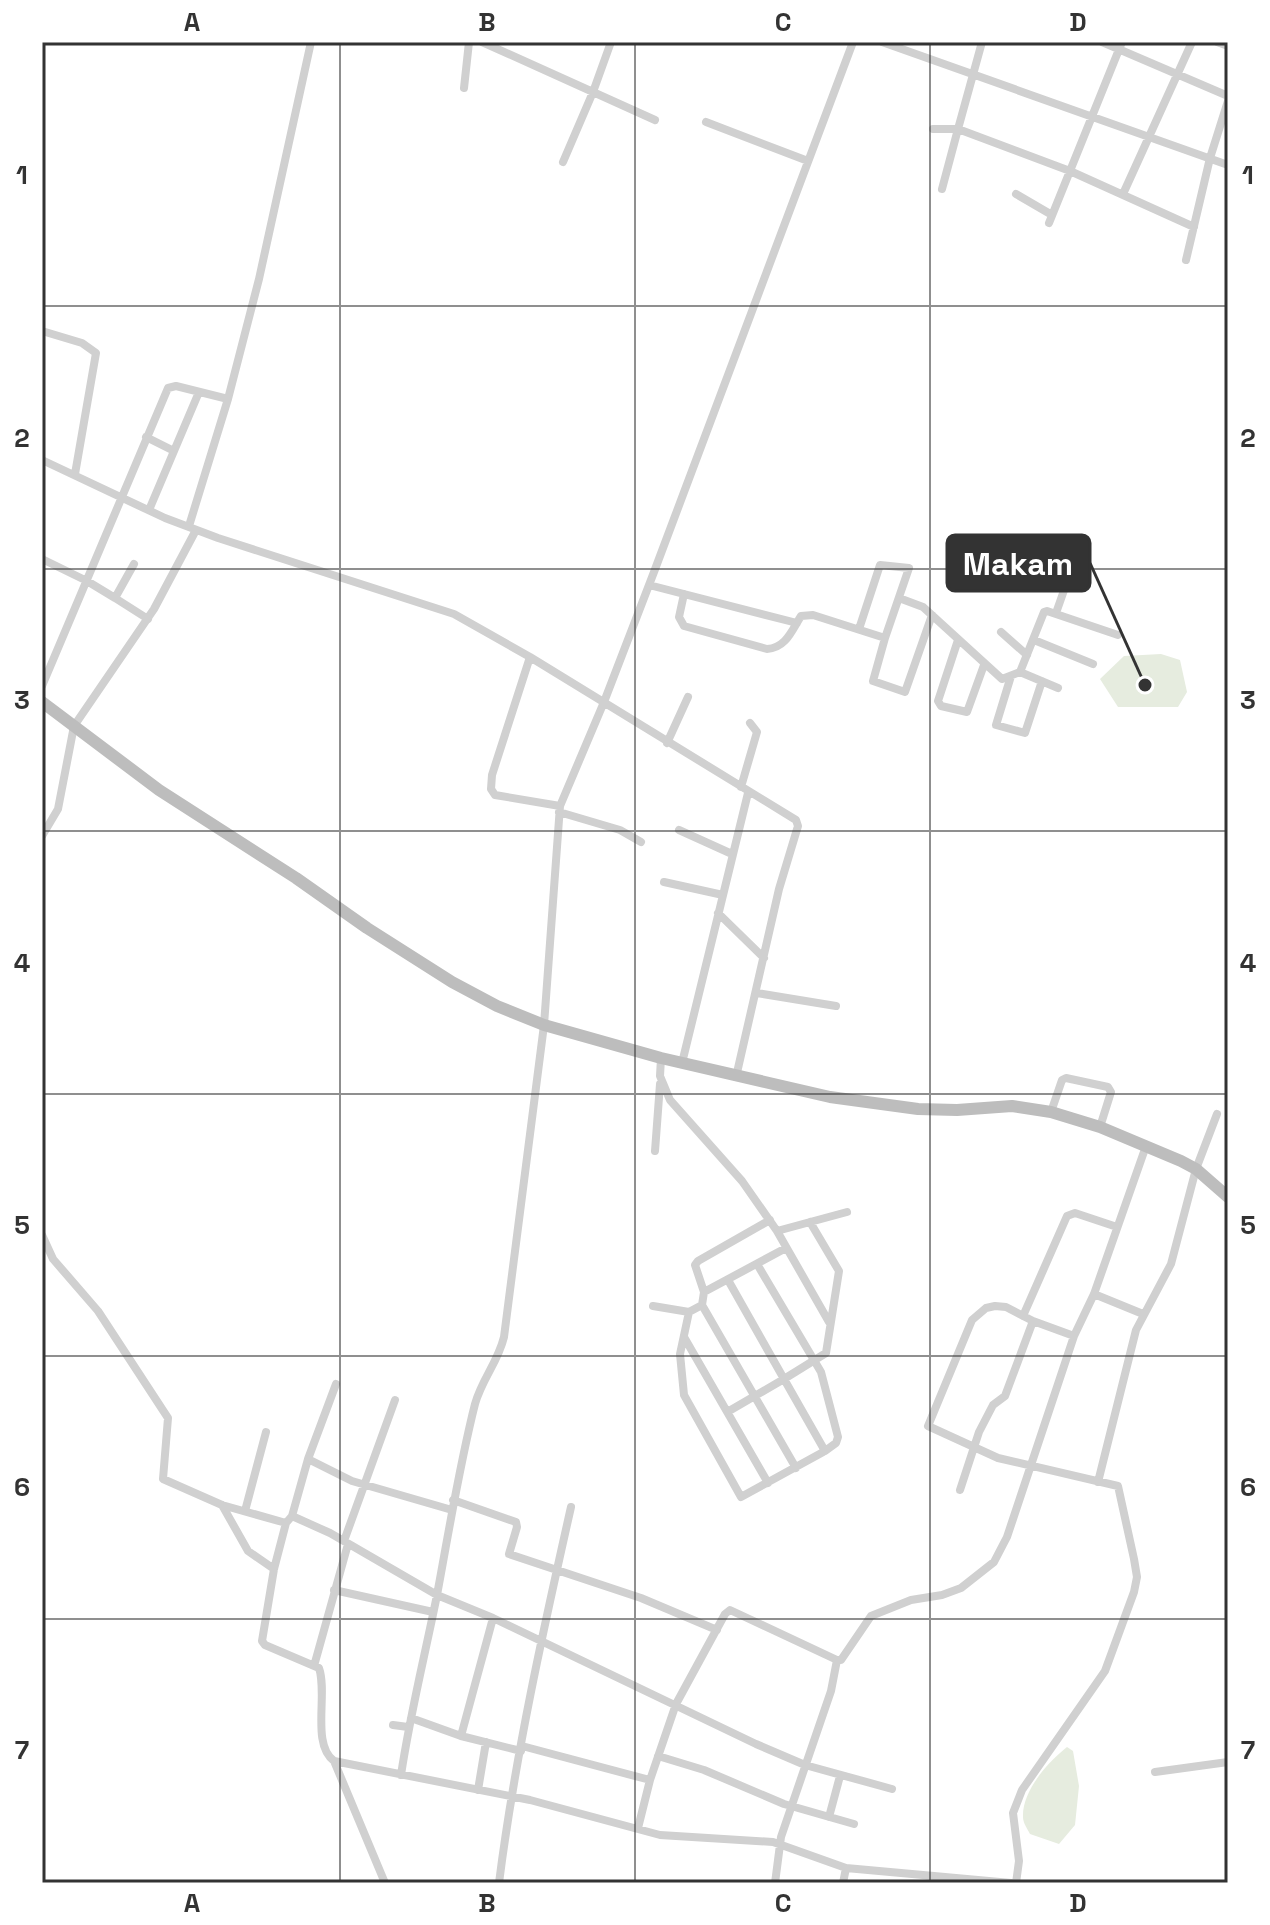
<svg xmlns="http://www.w3.org/2000/svg" width="1270" height="1925" font-family="'Space Grotesk',sans-serif">
  <rect width="100%" height="100%" fill="#fff"/>
  <path fill="#e6ecdf" d="M1161,654L1180,660L1187,692L1178,707H1118L1100,679L1124,656Z
    M1067,1747L1073,1751L1079,1786L1075,1825L1059,1844L1030,1834C1027,1828 1023,1823 1023,1817C1022,1791 1048,1762 1067,1747Z"/>
  <g fill="none" stroke-linecap="round" stroke-linejoin="round">
    <path stroke="#d0d0d0" stroke-width="8" d="M482,42L655,120
      M882,42L1228,165
      M982,42L958,129L1070,171L1194,227
      M1102,42L1228,96
      M1217,42L1228,46
      M464,88L469,42
      M706,122L808,161
      M933,129H958L942,189
      M563,162L593,92L611,42
      M1016,194L1052,215
      M1123,194L1192,42
      M1049,223L1122,42
      M1186,260L1210,158L1228,101
      M42,331L82,343L96,353L75,474
      M146,437L174,451
      M42,460L165,518L218,538L454,614L530,657L796,820L798,826L779,889L736,1077
      M149,510L199,392
      M189,526L228,399L259,279L311,42
      M42,559L87,581L115,598L134,564
      M649,585L797,623
      M684,594L679,617L684,626L767,649C786,648 792,630 801,616L813,615L885,638L909,568L880,565L859,629
      M115,598L148,619
      M899,598L923,607L1002,679L1020,672L1044,612L1047,611L1118,635
      M1056,613L1068,579
      M1001,632L1027,655
      M885,638L873,681L905,692L932,615
      M958,640L938,701L941,706L967,712L984,665
      M1034,640L1093,664
      M530,657L492,775L491,789L495,795L560,806
      M1020,672L1058,688
      M1011,676L996,725L1025,733L1042,681
      M42,686L168,388L176,386L228,399
      M667,743L688,697
      M741,787L757,732L750,723
      M559,812L620,830L641,842
      M679,830L732,854
      M42,836L58,809L74,726L154,609L196,530
      M664,882L723,895
      M718,913L764,958
      M757,993L836,1006
      M661,1058L660,1076L670,1100L742,1181L777,1231L829,1322
      M682,1063L748,793
      M1051,1112L1062,1080L1066,1078L1108,1087L1111,1092L1100,1127
      M655,1151L660,1084
      M777,1231L847,1212
      M42,1235L53,1259L98,1311L168,1418L163,1479L222,1505L286,1523L292,1516L308,1459L336,1384
      M786,1248L704,1292L702,1305L689,1312L680,1354L684,1395L741,1497L825,1451L784,1379L826,1353L839,1271L810,1222
      M757,1264L821,1372L838,1437L836,1443L825,1451
      M728,1280L784,1379L729,1411
      M704,1292L695,1265L698,1261L770,1220
      M1094,1294L1143,1314
      M702,1305L796,1468
      M653,1306L689,1312
      M1023,1316L1067,1216L1075,1213L1117,1227
      M684,1337L768,1483
      M308,1459L352,1481L452,1510
      M1098,1482L1136,1330L1171,1264L1196,1169L1217,1114
      M960,1490L979,1432L993,1405L1005,1396L1033,1321
      M453,1500L516,1522L517,1527L509,1554L641,1598L717,1630
      M222,1505L248,1551L274,1569
      M245,1511L266,1432
      M292,1516L330,1533L437,1595L493,1618L756,1744L805,1765L892,1789
      M286,1523L274,1569L262,1641L265,1645L319,1668C328,1694 311,1744 334,1761L530,1800L660,1835L773,1842L846,1868L1011,1883
      M344,1541L395,1400
      M334,1590L433,1612
      M314,1666L348,1544
      M411,1718L461,1736L493,1618
      M393,1725L408,1727
      M461,1736L521,1751
      M522,1746L650,1780L676,1704L725,1614L730,1610L837,1660
      M658,1756L704,1770L784,1804L854,1824
      M334,1761L385,1883
      M1155,1772L1228,1762
      M401,1775C410,1714 425,1655 437,1595C449,1531 459,1467 475,1404C482,1379 498,1362 504,1337L544,1025L560,806L604,702L654,572L853,42
      M478,1790L486,1742
      M829,1817L840,1776
      M638,1828L650,1780
      M499,1883C515,1757 543,1631 571,1507
      M775,1883L781,1837L831,1691L837,1660H841L871,1616L911,1600L942,1595L961,1588L994,1562L1007,1537L1074,1336L1094,1294L1146,1146
      M843,1883L846,1868
      M1016,1883L1019,1861L1013,1813L1022,1790L1105,1671L1134,1592L1137,1577L1134,1559L1118,1486L998,1458L928,1426L972,1320L986,1308L995,1306L1006,1307L1033,1321L1074,1336"/>
    <path stroke="#bdbdbd" stroke-width="12" d="M42,702L159,790L296,878L367,928L452,982L497,1006L544,1025L661,1058L830,1097L918,1109L957,1110L1012,1106L1051,1112L1100,1127L1181,1161L1196,1169L1228,1197"/>
  </g>
  <path fill="none" stroke="#333" stroke-width="2" stroke-opacity="0.55" d="M340,42V1883M635,42V1883M930,42V1883M42,306H1228M42,569H1228M42,831H1228M42,1094H1228M42,1356H1228M42,1619H1228"/>
  <path fill="none" stroke="#333" stroke-width="3" d="M1145 685L1090 563"/>
  <circle fill="#333" stroke="#fff" stroke-width="3" cx="1145" cy="685" r="8"/>
  <rect fill="#333" stroke="#333" stroke-width="3" x="947" y="535" width="143" height="56" rx="8"/>
  <g font-size="32" text-anchor="middle" font-weight="bold" fill="#fff">
    <text x="1018" y="575">Makam</text>
  </g>
  <rect width="1270" height="1925" fill="none" stroke="#ffffff" stroke-width="88"/>
  <rect x="44" y="44" width="1182" height="1837" fill="none" stroke="#333" stroke-width="3"/>
  <g font-size="26" text-anchor="middle" font-weight="bold" fill="#333">
    <text x="192" y="31">A</text>
    <text x="487" y="31">B</text>
    <text x="783" y="31">C</text>
    <text x="1078" y="31">D</text>
    <text x="22" y="184">1</text>
    <text x="1248" y="184">1</text>
    <text x="22" y="447">2</text>
    <text x="1248" y="447">2</text>
    <text x="22" y="709">3</text>
    <text x="1248" y="709">3</text>
    <text x="22" y="972">4</text>
    <text x="1248" y="972">4</text>
    <text x="22" y="1234">5</text>
    <text x="1248" y="1234">5</text>
    <text x="22" y="1496">6</text>
    <text x="1248" y="1496">6</text>
    <text x="22" y="1759">7</text>
    <text x="1248" y="1759">7</text>
    <text x="192" y="1912">A</text>
    <text x="487" y="1912">B</text>
    <text x="783" y="1912">C</text>
    <text x="1078" y="1912">D</text>
  </g>
</svg>
